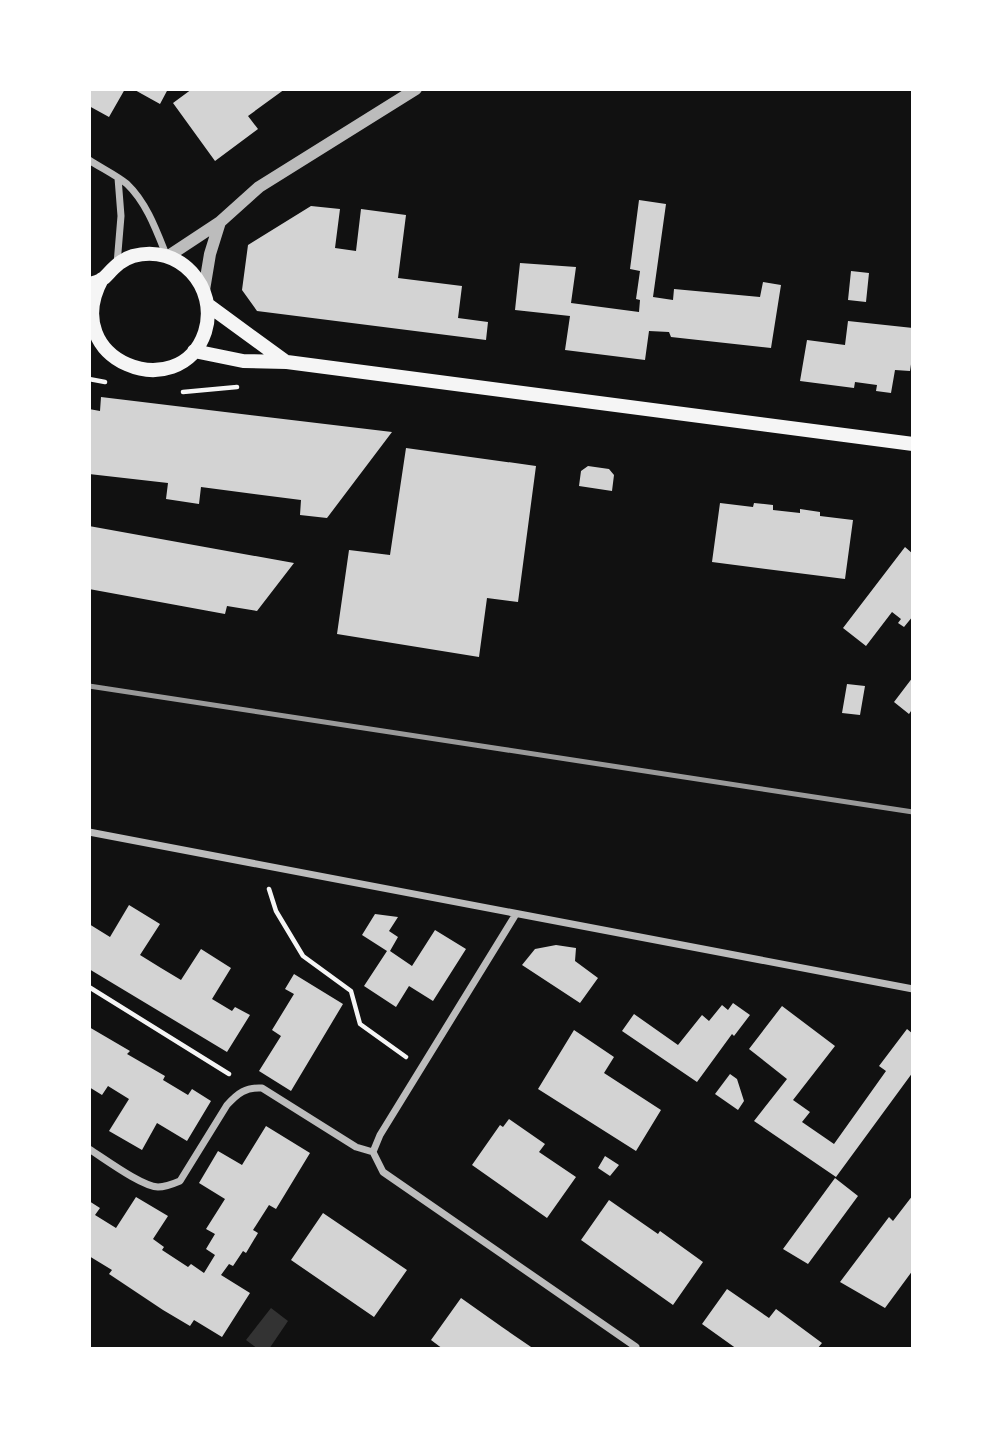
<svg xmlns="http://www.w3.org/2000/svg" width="1002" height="1438" font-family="'IBM Plex Sans',sans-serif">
  <rect width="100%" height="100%" fill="#111"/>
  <path fill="#333" d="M271,1308L288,1321L269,1349H258L246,1340Z"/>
  <path fill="#d3d3d3" d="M89,89H125L109,117L89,106Z
    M133,89H168L160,104Z
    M192,89H285L248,116L258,129L215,161L173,103Z
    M639,200L666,204L653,297L673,300L674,289L760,297L763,282L781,285L771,348L671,337L669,332L649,331L645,360L565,350L570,316L515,310L520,263L576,267L571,303L639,312L640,300L636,299L640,271L630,269Z
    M311,206L340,209L335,248L356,251L361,209L406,215L398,278L462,286L458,318L488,322L486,340L257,311L242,290L248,245Z
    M851,271L869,273L866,302L848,300Z
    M848,321L913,328V351L910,371L895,370L891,393L876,391L877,385L855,382L854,388L800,381L807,340L845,345Z
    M101,397L392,432L327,518L300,515L301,500L201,487L199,504L166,499L168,483L89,474V409L100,411Z
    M406,448L536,466L518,602L487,598L479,657L337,634L349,550L390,555Z
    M588,466L609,469L614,475L612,491L579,486L581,471Z
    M720,503L753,507L754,503L773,505V510L800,513V509L820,512V516L853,520L845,579L712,562Z
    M89,526L294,563L257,611L227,606L225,614L89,589Z
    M905,547L913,554V616L904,627L898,623L901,619L892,612L866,646L843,628Z
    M913,677V708L909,714L894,702Z
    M847,684L865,686L860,715L842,713Z
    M129,905L160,924L140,955L161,968L181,980L201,949L231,968L212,999L232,1011L235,1007L250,1015L227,1052L89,969V924L110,937Z
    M375,914L398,917L389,931L398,937L390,951L412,966L435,930L466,949L433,1001L409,986L396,1007L364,986L387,951L362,935Z
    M556,945L576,948L575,961L598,978L580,1003L522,965L535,949Z
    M294,974L343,1004L291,1091L259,1071L281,1036L272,1030L294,994L285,989Z
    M733,1003L750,1015L734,1036L732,1034L697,1082L622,1031L634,1014L678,1045L702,1015L709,1021L722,1005L728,1010Z
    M782,1006L835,1046L793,1100L810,1112L802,1122L834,1144L886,1071L879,1066L907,1029L913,1034V1072L836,1177L754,1121L787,1079L749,1049Z
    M89,1027L130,1051L127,1054L165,1076L163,1080L188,1095L192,1089L211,1101L187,1141L157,1123L142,1150L109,1131L129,1099L108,1086L102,1095L89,1087Z
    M574,1030L614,1057L604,1073L661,1110L636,1151L538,1089Z
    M730,1074L737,1079L744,1101L738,1110L715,1094Z
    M509,1119L545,1144L539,1152L576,1177L547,1218L472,1165L500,1125L503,1127Z
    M266,1126L310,1153L276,1209L269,1205L253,1230L258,1233L246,1253L243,1251L233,1266L229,1264L221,1275L250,1293L222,1337L194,1320L190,1326L163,1310L109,1274L112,1270L89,1256V1201L100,1208L95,1215L116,1228L136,1197L168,1216L153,1239L164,1247L162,1250L188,1267L191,1264L204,1273L215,1255L206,1249L215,1234L206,1229L225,1199L199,1183L218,1151L242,1165Z
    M605,1156L619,1165L610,1176L598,1168Z
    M835,1178L858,1196L808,1264L783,1249Z
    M913,1195V1270L885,1308L840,1282L889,1217L893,1221Z
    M609,1200L658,1234L660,1231L703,1262L673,1305L581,1240Z
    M323,1213L407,1270L374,1317L291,1260Z
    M727,1289L769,1318L776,1309L822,1343L817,1349H737L702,1324Z
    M461,1298L502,1327L534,1349H443L431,1340Z"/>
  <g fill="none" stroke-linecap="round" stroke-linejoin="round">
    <path stroke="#f5f5f5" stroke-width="4.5" d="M89,379L105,382
      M183,392L237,387
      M269,889L276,911L303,956L351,991L360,1024L406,1057
      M89,987L229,1074"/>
    <path stroke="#bcbcbc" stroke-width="7" d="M89,160C101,168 116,175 127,184C147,203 157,232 167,257
      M117,264L121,216L118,178
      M89,832L913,989
      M516,914L380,1135L373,1152L383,1172L636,1347L635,1349
      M89,1149C105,1159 141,1186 158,1187C166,1187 173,1184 180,1181L227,1105C238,1093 246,1087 262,1088L356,1147L373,1152"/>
    <path stroke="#bcbcbc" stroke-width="12" d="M167,257L220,222L259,187L416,89
      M204,290L210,254L220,222"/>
    <path stroke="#f5f5f5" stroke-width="14" d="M89,284C94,283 100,281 104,278C113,269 120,260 133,256C179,243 219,287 205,332C180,407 57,361 102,279
      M208,305L286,362
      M194,351L243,361L287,362L913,444"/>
    <path stroke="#9a9a9a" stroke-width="5" d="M89,686C364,727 638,771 913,812"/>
  </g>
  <rect width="1002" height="1438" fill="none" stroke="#ffffff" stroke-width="182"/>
</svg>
